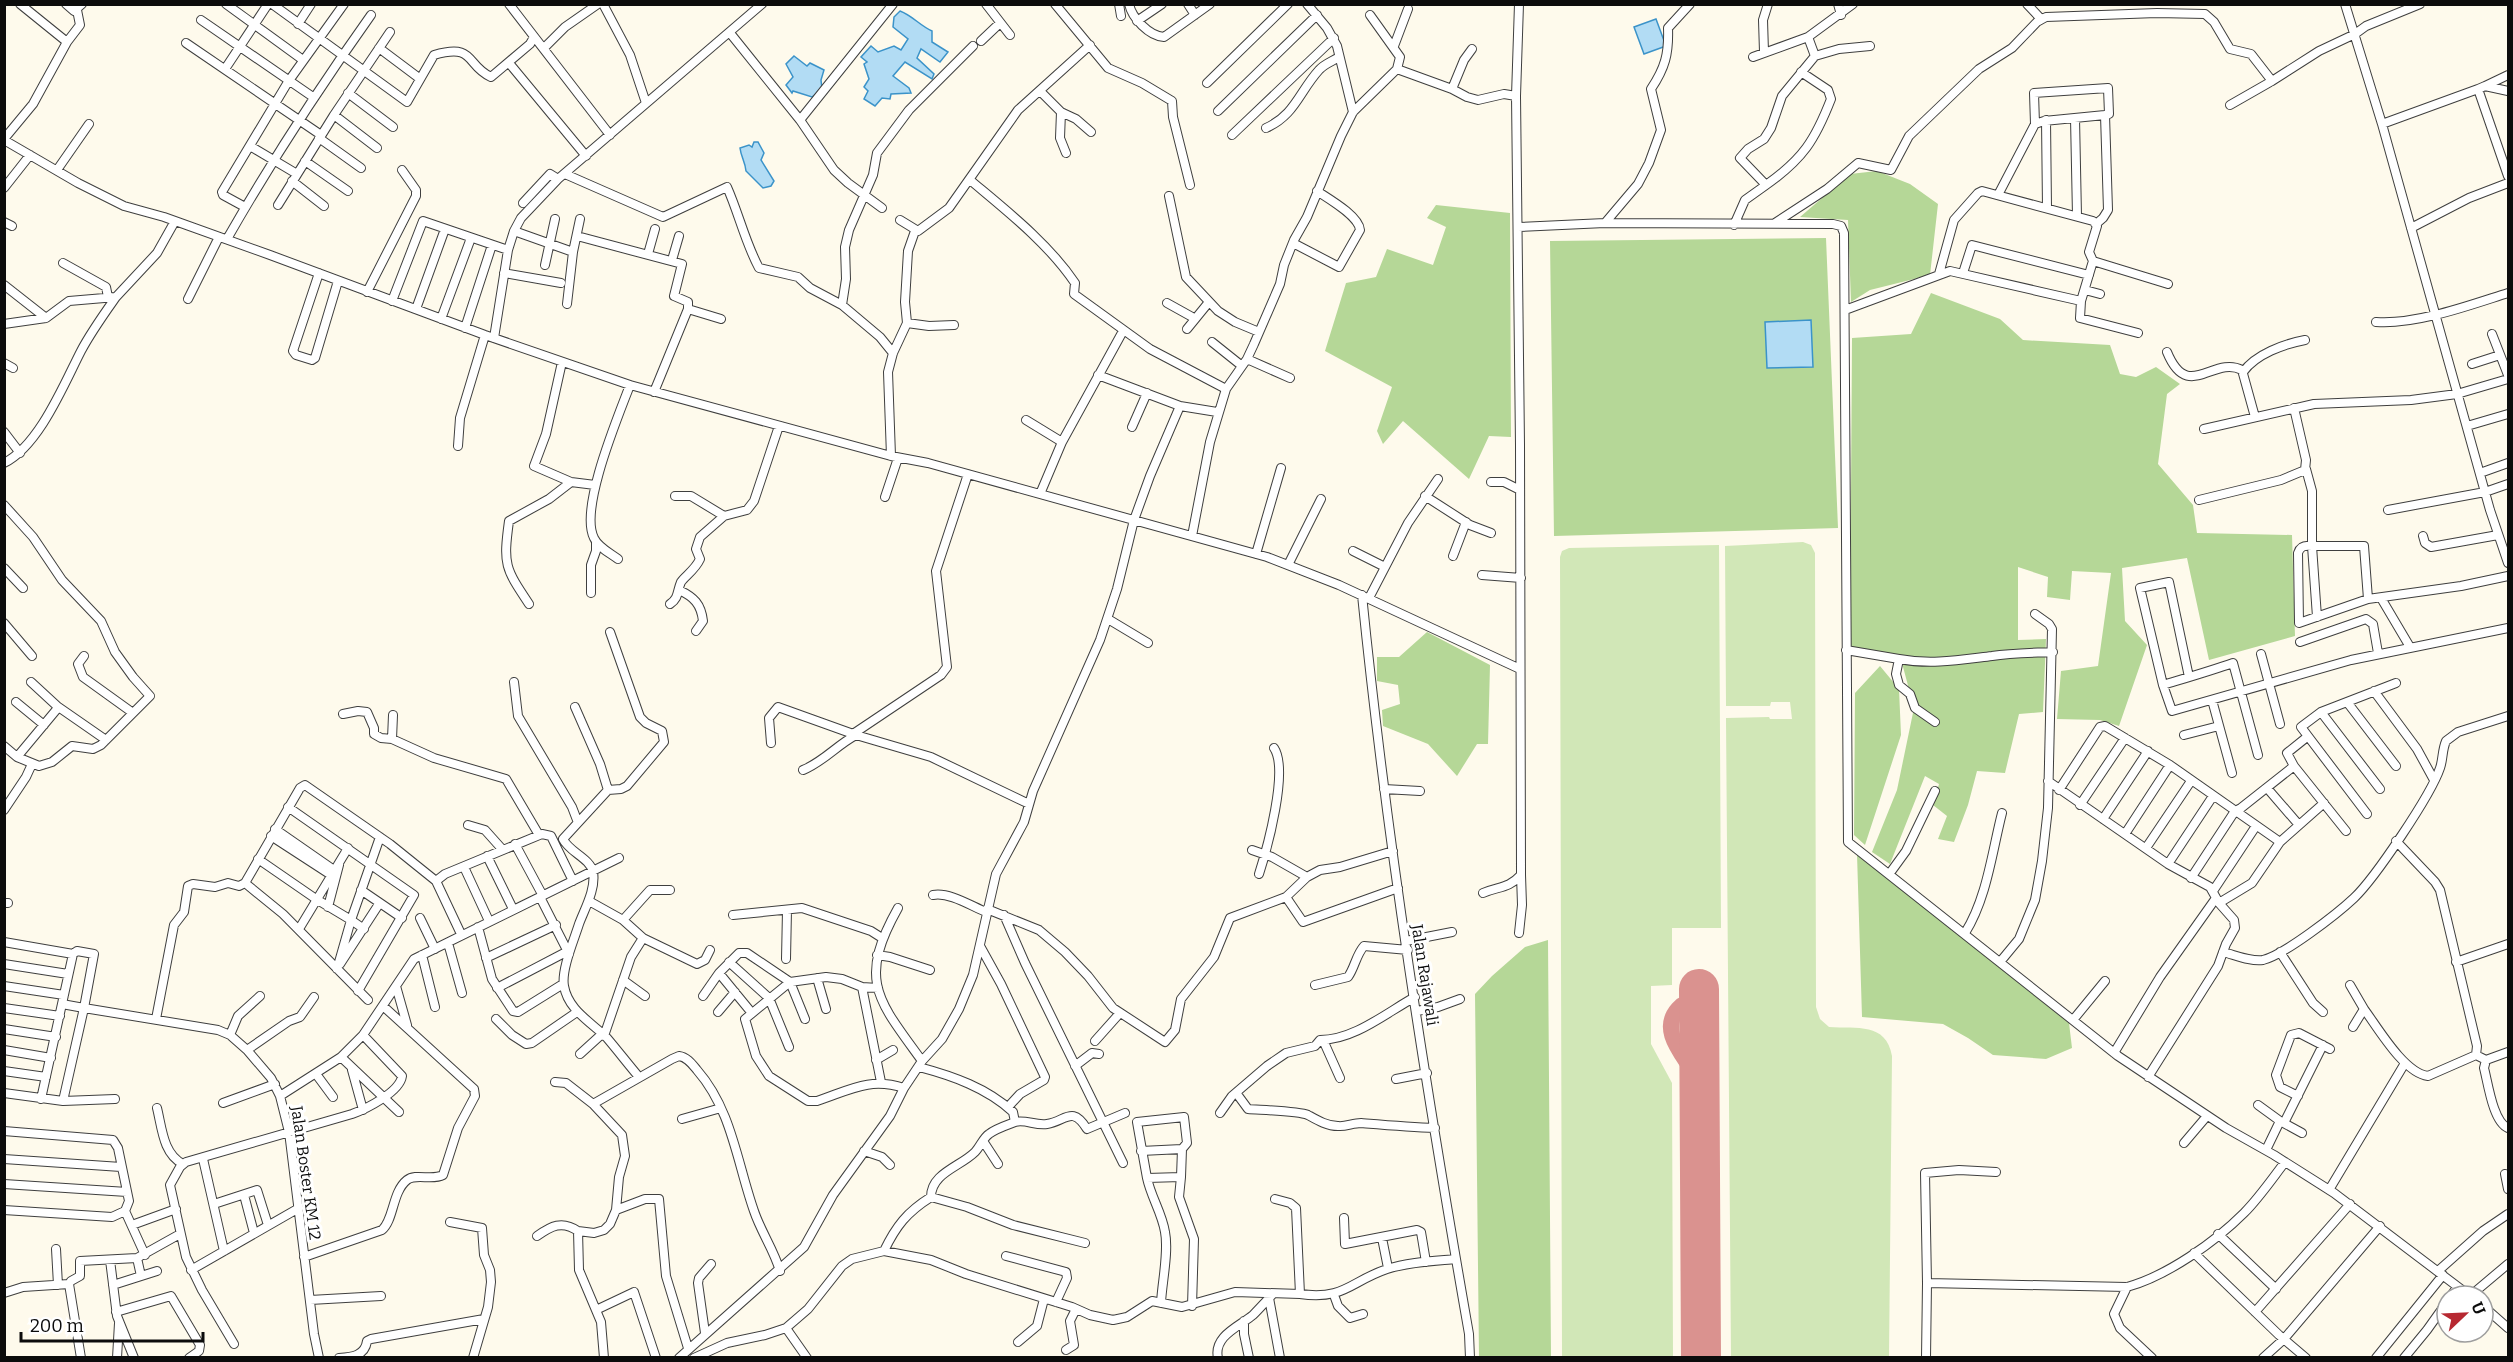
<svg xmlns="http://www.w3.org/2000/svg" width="2513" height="1362" font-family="Bitter,serif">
  <rect width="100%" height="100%" fill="#fefaec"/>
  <path fill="#d1e7b7" d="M1803,542L1811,545L1815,553L1816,1007L1820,1019L1829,1027C1857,1029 1886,1022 1892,1056L1889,1357H1731L1726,718L1769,717L1770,719H1792L1790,702H1771L1770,706H1726L1725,546Z
    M1719,545L1721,928H1672V985L1651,986V1044L1672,1083L1673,1357H1562L1560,557L1562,551L1569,548Z"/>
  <path fill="#b5d797" d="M1877,171L1910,184L1938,204L1930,275L1870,290L1851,302L1848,220L1800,217L1850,174Z
    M1436,205L1510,213L1511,437L1489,436L1469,479L1403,421L1383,444L1377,431L1392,387L1325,351L1346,283L1376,277L1387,249L1433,265L1446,227L1427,218Z
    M1826,238L1838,528L1554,536L1550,241Z
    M1931,293L2000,319L2023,340L2110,345L2120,374L2136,377L2156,367L2180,384L2167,394L2158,464L2193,505L2197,533L2292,535L2295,636L2209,660L2187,558L2122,568L2125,621L2147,645L2119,726L2100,720L2057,719L2061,671L2098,666L2111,573L2072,571L2070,600L2047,597L2048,577L2018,567V640L2046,639L2043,712L2019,714L2005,773L1977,771L1968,805L1954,842L1938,839L1947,816L1933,805L1939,784L1925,776L1890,864L1872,852L1897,790L1914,708L1902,663L1850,649L1852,338L1911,334Z
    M1427,632L1490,665L1488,744H1477L1457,776L1428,744L1383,726L1382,710L1400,704L1398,685L1377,681V657H1399Z
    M1880,666L1899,689L1901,735L1865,845L1854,835L1855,693Z
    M1857,854L2069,1023L2072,1048L2046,1059L1993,1055L1968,1038L1943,1024L1862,1017Z
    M1548,940L1551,1357H1479L1475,994L1492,976L1525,947Z"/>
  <path fill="#b2dcf4" stroke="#3b93c9" stroke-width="1.5" d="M900,11C913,16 919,25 932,31V42L948,52L940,62L921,49L917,58L934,74L932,79L905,62L893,76L909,88L911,93L891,94L890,99L882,98L875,106L864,99L868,91L864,87L869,79L864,64L867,62L861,57L871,46L878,52L894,46L901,50L908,39L893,27L894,17Z
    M1656,19L1666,46L1644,54L1634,27Z
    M794,56L807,66L810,63L824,70L821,80L822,89L812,97L793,91L792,93L786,85L793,77L786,64Z
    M754,142H758L764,153L761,160L774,181L771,186L763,188L746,171C745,161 741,157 740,148L749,145L752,147Z
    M1811,320L1813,367L1767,368L1765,322Z"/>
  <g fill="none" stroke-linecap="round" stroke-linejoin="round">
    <path stroke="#da928f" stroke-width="16" d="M1699,1053L1707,1032V1010L1699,1001C1690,1000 1684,1002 1678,1009C1656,1034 1691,1061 1700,1085"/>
    <path stroke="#da928f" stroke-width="40" d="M1699,989L1701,1358"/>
    <defs>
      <path id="minor" d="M66,4L74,11L82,4
        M226,4L303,60
        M272,4L407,102L434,55C476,43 465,65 491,77L530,44L534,37
        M509,4L610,135
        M603,4L630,55L646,103
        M986,4L1010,35
        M1055,4L1108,68L1142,83L1172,101L1173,117L1190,185
        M1119,4L1121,16
        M1129,4C1132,18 1149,36 1164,37L1210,4
        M1188,4L1195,15
        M1307,4L1327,28L1337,46L1353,112
        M1838,4L1841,15
        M2027,4L2041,19
        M2345,4L2382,124L2490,510L2508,563
        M1370,15L1400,57L1397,69
        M201,20L313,97
        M1137,21L1162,4
        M298,24L311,4
        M730,33L800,120L834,170L848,183L882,208
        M981,41L1000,23
        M67,42L80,25L77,10
        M186,43L321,135
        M1394,46L1408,9
        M379,48L419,78
        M544,48L565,27L598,4
        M1764,52L1763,20L1768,4
        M1815,56L1839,49L1870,46
        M1753,57L1808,37L1853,4
        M509,63L586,156
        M225,69L268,4
        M1207,83L1288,4
        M2485,86L2508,75
        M1452,89L1464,60L1472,49
        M2478,89L2485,86L2508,91
        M1041,92L1061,112L1060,138L1066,153
        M348,93L393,127
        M2230,105L2272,81
        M1218,111L1317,15
        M1061,112L1076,119L1091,132
        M334,115L377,148
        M2075,118L2077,216
        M800,120L893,4
        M2046,120L2047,208
        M2035,124L2034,93L2108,88L2109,114L2105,115L2108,210L2103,218L2096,224
        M2382,124L2478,89L2508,176
        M1266,128C1295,115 1299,92 1319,70C1324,64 1333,61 1339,57
        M1232,135L1334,38
        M319,138L361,168
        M4,139L33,104L67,42L20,4
        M4,140L78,183L124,206L164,217L270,255L485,335L630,385L891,456L928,463L1267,557L1339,585L1520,669
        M250,146L297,174
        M305,161L348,191
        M57,170L89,124
        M565,174L663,217L727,187C739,214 745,242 759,268L798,277L810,288L842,305
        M970,180C1007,211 1048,243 1075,283L1074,294L1150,349L1226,389
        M292,181L324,206
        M1766,185C1803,159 1815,140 1831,99L1828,90L1801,72
        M4,188L30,155
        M1998,195L2035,124L2044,121L2105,115
        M1169,196L1186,277L1218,311L1235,322L1259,332
        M523,203L550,174L558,179
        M278,205L334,115L390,32
        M245,207L223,195L222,192L288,82L344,4
        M900,220L918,231L949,208L1018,110L1090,45
        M4,222L12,226
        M1605,223L1638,184L1649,163L1661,130L1651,89C1665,68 1669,54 1668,28L1690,4
        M1775,223L1827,189L1858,163L1891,170L1909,136L1979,69L2012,48L2037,22L2046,17L2157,13L2205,14L2214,22L2230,49L2251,54L2272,81L2319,51L2355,34L2366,26L2420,4
        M1734,225L1745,200L1766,185L1740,158L1748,149L1764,139L1771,128L1782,96L1815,56L1808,37
        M1518,227L1605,223L1833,224L1841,226L1844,233L1848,842L2118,1056L2226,1128L2274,1155L2334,1193L2470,1296L2508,1264
        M2411,228L2469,198L2508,183
        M514,231L573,252
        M577,236L682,264L674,296L688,302V309L654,392
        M227,239C271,162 319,88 371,15
        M1293,243L1339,267L1360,230C1359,216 1329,199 1317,191
        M648,254L655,229
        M672,260L679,236
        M2093,261L2081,301L2080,318L2138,333
        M63,263L106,287L108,297
        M545,265L555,219
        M319,273L293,351L296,355L312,360L315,358L338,281
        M504,273L561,283
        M1963,273L1972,245L2089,275
        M1939,274L1954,220L1978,193L1982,191L2093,221L2097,226L2089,252L2093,261L2168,284
        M4,285L46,318
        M2085,290L2100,294
        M367,292L416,196V190L402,170
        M188,299L219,237
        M392,301L423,221L508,250
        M1167,303L1194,318
        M567,304L573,252L580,219
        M416,309L445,229
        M688,309L721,319
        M1845,310L1950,271L2081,301
        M441,319L471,238
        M2376,322C2416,325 2470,305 2508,293
        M907,323L929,326L954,325
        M4,324L46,318L69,301L116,297L157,253L175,221
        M465,328L492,245
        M1187,329L1209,302
        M2492,334L2508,375
        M494,338L508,250L514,231L521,218L558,179L762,4
        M1212,342L1242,366
        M2167,352C2188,403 2213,355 2242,370L2255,417
        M893,353L880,337L842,305L846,279L845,247L849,230L873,175L877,153L909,110L973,46
        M1247,359L1290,378
        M562,362L546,434L534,466L571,482
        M4,363L13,368
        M2472,364L2500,355
        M2243,372C2256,354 2284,344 2305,340
        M1098,375L1180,406L1217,412
        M1026,420L1062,442
        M2467,426L2508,414
        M1132,427L1147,393
        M2204,429L2314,404L2411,400L2457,394L2508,379
        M4,432L20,453
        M458,446L460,418L485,335
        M891,456L888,372L893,353L907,323L905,302L908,251L915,231
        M4,463C39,446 64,384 81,351C91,332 104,314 116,297
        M2306,469L2312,491V546H2364L2368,599L2461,586L2508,576
        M2480,473L2508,463
        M1491,482H1504L1520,490
        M1040,494L1062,442L1123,331
        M675,496H691L724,516
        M1425,496L1470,525L1491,533
        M885,497L898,458
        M2199,500L2281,480L2305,470L2306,460L2294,408
        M4,505L33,537L62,580L101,621L115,652L133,677L150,696L101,745L93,749L72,746L52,762L39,766L17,757L4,746
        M2388,510L2485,492L2508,484
        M1192,536L1210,442L1226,389L1247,359L1254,344L1280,284L1284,265L1294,240L1307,217L1341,136L1353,112L1397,69L1452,89L1467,97L1478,100L1504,94L1516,96
        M2423,536L2425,543L2431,547L2498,535
        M1353,551L1385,567
        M1256,554L1281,468
        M1453,556L1466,522
        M618,559C610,553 598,547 594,538C579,509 618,417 630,385
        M1288,565L1321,499
        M4,568L23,588
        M1482,575L1521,578
        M679,590C694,597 701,604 703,621L696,631
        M591,593V565L596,551V542
        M1362,595C1387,843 1426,1089 1469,1334L1470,1358
        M1369,598L1408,523L1438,479
        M2381,598L2410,647
        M529,604C505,568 503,565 509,521L549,499L571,482L595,485
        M670,604C679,598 677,591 681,582C685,576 695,570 700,559L696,549L700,537L724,516L747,510L754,501L779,426
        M2317,617L2312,546C2305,545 2300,546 2298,553L2299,623L2368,599
        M1108,619L1148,643
        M4,623L32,656
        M610,632L640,717L646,723L662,731L664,742L627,786L621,789L608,790L563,839C569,852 590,858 593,872C596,889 585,908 579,924C574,940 561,970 564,986C568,1010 591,1022 607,1038C618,1051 628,1064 639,1077
        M2300,642L2366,619L2373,624L2378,653
        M1846,650L1899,659L1896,674L1899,685L1910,694L1915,708L1935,722
        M2261,654L2280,724
        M84,656L78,664L83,677L133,713
        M1899,659C1931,665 1959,660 1992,656C2012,653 2032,653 2053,652
        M2189,677L2169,582L2140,588L2163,685C2186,678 2210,671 2233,663L2258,755
        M514,682L518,716L572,807L577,820
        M2163,685L2172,711L2351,660L2508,628
        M2374,691L2417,749L2434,780
        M2212,700L2232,773
        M16,702L44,725
        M2347,702L2396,766
        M57,706L106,740
        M575,707L600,764L608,790
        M2321,712L2380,789
        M343,714L358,711L367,712L374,728V734L381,738L392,739L434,758L506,779L539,835
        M853,734L941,675L947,667L936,571L968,474
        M2184,735L2219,726
        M392,739L393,715
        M771,743L769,718L778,707L856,735L931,757L1029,804
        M17,757L57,709V706L31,682
        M2294,766L2346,831
        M803,770C823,762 837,745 856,735
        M2048,781L2168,864L2210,887L2219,903L2234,920L2235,928L2226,944L2218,966L2148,1077
        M2267,788L2299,825
        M1384,789L1420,791
        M2059,790L2100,727L2105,726L2170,765L2280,842
        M2080,805L2125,738
        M288,807L414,895L358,991
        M4,810L26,777L32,764
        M2367,814L2301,727L2321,712L2396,683
        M2103,819L2148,751
        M468,825L485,830L502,849
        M275,829L334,870
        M2125,834L2170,765
        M271,836L331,875
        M2396,841L2435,882L2440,890L2477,1046L2476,1055
        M515,844L543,896
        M2146,848L2191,781
        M1252,850L1272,857L1307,877
        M487,856L513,909
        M258,859L316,899L351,920L337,969
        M2168,864L2213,796
        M464,867L489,921
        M1890,873L1906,851L1935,791
        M1259,874C1267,849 1289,770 1274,748
        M2191,878L2235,811L2241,808L2294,766L2287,753L2307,737
        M361,890L402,918
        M2213,891L2256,826
        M1483,893C1499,886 1508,889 1521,875L1520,445L1516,96L1519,4
        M933,895C950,892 971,906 986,912
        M540,897L569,954
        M1286,897L1303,922L1398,888
        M589,901L623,920L643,938L697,964L705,960L710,950
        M4,903H8
        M2219,903L2252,883L2280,842L2324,803
        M328,907L339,865
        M898,908C857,981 878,1000 922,1061
        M987,909L1039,930L1065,952L1088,976L1113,1008L1165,1042L1175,1030L1181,999L1214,957L1230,918L1286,897L1307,877L1320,870L1340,867L1393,851
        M733,915L802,908L871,931L882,938
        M1004,915L1025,963L1123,1163
        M420,918L435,949
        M623,920L650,890H670
        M478,927L492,979L513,1011L518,1012L563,984
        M299,929L348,848
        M364,929L351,920L380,837
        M1519,933L1522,905L1521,875
        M1965,933C1987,898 1992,852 2002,813
        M461,934L436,881L445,874L542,834L551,836L573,881
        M1406,941L1452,932
        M4,942L73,954L77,951L94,954L84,1008L62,1004
        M448,943L462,993
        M980,946L1001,984L1045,1077L1044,1080L1020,1094L1008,1107
        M2223,952C2235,955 2251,962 2263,960C2284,955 2337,914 2354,898C2375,878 2431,795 2440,768C2443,760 2442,750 2446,741L2458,732L2508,716
        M2280,952L2313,1003L2323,1012
        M422,955L435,1007
        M877,955L890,957L930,970
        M486,958L556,925
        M786,959L787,910
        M729,962L769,998L789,1047
        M2000,962L2019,939L2035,900L2042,861L2048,808L2052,629L2049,624L2035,614
        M2456,962L2508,944
        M4,964L68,974
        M340,964L379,904
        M817,978L826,1009
        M623,980L645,996
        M1315,985L1348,977C1355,967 1356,955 1364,946L1408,950
        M2350,985L2364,1009
        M4,986L64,995
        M396,986L407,1025
        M862,987L881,1082
        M497,988L568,951
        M878,988L862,987L842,979L826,977L790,982L745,1019L756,1056L769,1076L808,1101H817C850,1090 869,1077 904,1088
        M703,996L719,973
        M368,1000L283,914L245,883L300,788L305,785L390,844L436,881
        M4,1008L60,1016
        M1417,1011L1438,1007L1460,999
        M718,1012L735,992
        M751,1012L719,973L739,953H747L790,982L805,1019
        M156,1019L174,925L184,912L188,886L193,884L215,887L228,883L239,886L245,883
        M496,1019L512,1035L526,1044L532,1043L577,1012
        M2073,1020L2105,981
        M2353,1027L2364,1009C2378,1028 2404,1073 2428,1076L2476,1055
        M4,1029L56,1037
        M230,1035L238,1016L260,996
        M604,1036L631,957L643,938
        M1323,1040L1340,1078
        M1095,1041L1120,1013
        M4,1050L51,1058
        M247,1050L289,1021L300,1017L314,997
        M2114,1053L2160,977L2216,898
        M580,1054L602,1034
        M2476,1055L2486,1060L2508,1052
        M341,1057L399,1112
        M876,1060L893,1050
        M2486,1060L2484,1068C2488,1083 2493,1122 2508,1128
        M1075,1066L1092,1053L1099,1054
        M919,1067C953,1076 987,1088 1013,1112L1015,1122
        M352,1070L363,1110
        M4,1071L46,1077
        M316,1074L333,1097
        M1396,1079L1427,1073
        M555,1082L566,1083L593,1104
        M4,1093L63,1101L84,1008L218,1030L230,1035L247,1050L271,1078L280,1096L289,1132L314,1334L319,1358
        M1237,1094L1248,1109C1260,1110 1298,1111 1308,1115C1317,1120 1327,1126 1338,1126C1345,1127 1353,1123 1361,1123C1386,1125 1410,1127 1435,1128
        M280,1096L341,1057L363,1035L414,959L619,858
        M2298,1096L2280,1087L2276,1075L2291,1035L2299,1033L2330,1049
        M41,1099L73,954
        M63,1101L115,1099
        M223,1103L275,1084
        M2258,1105L2280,1121L2302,1133
        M157,1108C162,1128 163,1154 183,1164
        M1220,1113L1232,1096L1267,1066L1286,1053L1315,1046L1320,1040C1354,1040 1386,1013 1415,997
        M682,1119L721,1108
        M2284,1123L2323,1045
        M4,1131L113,1140L118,1148L129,1201L125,1211L112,1217L4,1210
        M983,1141L998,1164
        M2184,1143L2207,1116
        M2266,1150L2280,1121
        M864,1151L882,1157L890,1165
        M1141,1151L1182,1149
        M4,1159L121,1167
        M203,1159L224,1251
        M1996,1172L1959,1170L1925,1173L1927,1283L2127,1287C2167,1276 2215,1242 2244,1213C2259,1198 2272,1179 2285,1162
        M2505,1174L2508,1189
        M1147,1178L1137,1122L1184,1117L1187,1143L1182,1149L1181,1177
        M4,1184L127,1192
        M2329,1190L2405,1063
        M244,1195L254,1233
        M931,1197L967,1207L1013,1225L1085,1243
        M1275,1199L1290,1203L1296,1208L1300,1294C1345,1300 1349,1282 1387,1269C1408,1262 1434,1261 1456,1259
        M214,1204L257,1190L268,1225
        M616,1210L645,1199H659L666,1276L688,1348
        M125,1211L145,1255
        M1344,1218L1345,1244L1417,1230L1421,1232L1426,1262
        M450,1222L482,1228L484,1255L490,1270L491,1282L488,1307L473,1358
        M132,1225L176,1209
        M2218,1234L2276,1289
        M537,1236C551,1226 562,1220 578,1231
        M1382,1238L1388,1268
        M56,1249L58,1285
        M884,1251C896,1226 907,1212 931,1197C931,1173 960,1167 975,1152C980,1147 983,1138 989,1134C995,1129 1007,1125 1015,1122C1025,1119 1036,1126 1047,1124C1066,1121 1072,1105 1087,1129L1125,1113
        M2194,1253L2279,1335L2306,1358
        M1006,1256L1066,1272L1067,1278L1056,1302
        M304,1257L382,1230C394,1220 392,1192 407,1180C416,1173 432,1181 443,1175L458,1128L475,1096L474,1089L383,1006
        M137,1258L141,1276
        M110,1260L117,1316L134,1358
        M191,1270L299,1208
        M2438,1271L2483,1231L2508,1214
        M69,1284L81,1358
        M113,1285L157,1271
        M2127,1287L2114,1314L2120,1328L2152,1358
        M4,1293L23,1287L69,1284L71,1281L80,1276V1261L137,1258L180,1234
        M1334,1295L1338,1306L1350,1318L1363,1314
        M2451,1296L2457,1287
        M1269,1298L1280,1358
        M310,1300L381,1296
        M1161,1303C1162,1282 1169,1252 1165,1232C1162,1213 1151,1197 1147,1178L1181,1177L1179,1197L1194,1239L1192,1306
        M2483,1306L2508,1328
        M596,1310L634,1292L656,1358
        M116,1312L171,1296L200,1345L199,1351L189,1358
        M2255,1312L2350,1204
        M1244,1321V1334L1249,1358
        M786,1328L807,1358
        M705,1333L698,1283L699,1278L711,1264
        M1018,1342L1037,1326L1044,1299
        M234,1344L202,1290L186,1257L170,1185L180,1167L186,1162L352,1114C366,1109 400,1092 402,1076L363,1035
        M1066,1350L1074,1345L1070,1321L1076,1309
        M117,1358L119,1323
        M339,1358C352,1357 365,1356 367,1341L371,1339L484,1319
        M604,1358L601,1322L579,1270L578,1231L594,1233L604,1230L610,1224L616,1210L619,1177L625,1156L622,1135L593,1104L672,1059L679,1056C687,1057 692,1064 697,1070C732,1110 737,1163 754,1211C761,1232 774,1250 780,1271
        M679,1358L804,1247L833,1195L890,1116L904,1088L922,1061L942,1039L959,1009L973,975L996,874L1024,822L1033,791L1100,640L1117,589L1134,520L1150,476L1180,406
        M694,1358L727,1343L765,1335L786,1328L808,1309L842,1266L852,1259L884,1251L931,1260L966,1274L1072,1307L1090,1315L1113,1320L1127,1317L1152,1301L1182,1307L1235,1292L1300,1294
        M1218,1358C1213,1336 1240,1326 1253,1315C1260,1308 1266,1301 1273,1294
        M1926,1358L1927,1283
        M2263,1358L2284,1339L2380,1226
        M2376,1358L2443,1275
        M2404,1358L2427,1330L2447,1302"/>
    </defs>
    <use href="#minor" stroke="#3f3f3f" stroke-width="10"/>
    <use href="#minor" stroke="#fff" stroke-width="8"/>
  </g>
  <g text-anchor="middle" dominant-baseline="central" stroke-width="6" stroke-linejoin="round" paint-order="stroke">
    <g font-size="16" fill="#0c0c0c" stroke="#fff">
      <text transform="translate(1425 975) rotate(81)">Jalan Rajawali</text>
      <text transform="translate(306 1173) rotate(82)">Jalan Boster KM 12</text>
    </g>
  </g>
  <rect width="2513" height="1362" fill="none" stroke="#0c0c0c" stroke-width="12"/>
  <g transform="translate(2465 1314) rotate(67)"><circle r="28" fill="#ffffff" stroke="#9e9e9e" stroke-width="1.5"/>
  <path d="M0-4.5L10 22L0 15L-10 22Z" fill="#b72932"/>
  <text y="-9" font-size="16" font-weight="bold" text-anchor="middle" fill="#0c0c0c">U</text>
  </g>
  <path d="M21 1332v9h182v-9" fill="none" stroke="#0c0c0c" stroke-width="3"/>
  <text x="30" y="1332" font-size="18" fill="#0c0c0c" stroke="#ffffff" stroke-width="4.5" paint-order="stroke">200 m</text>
</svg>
